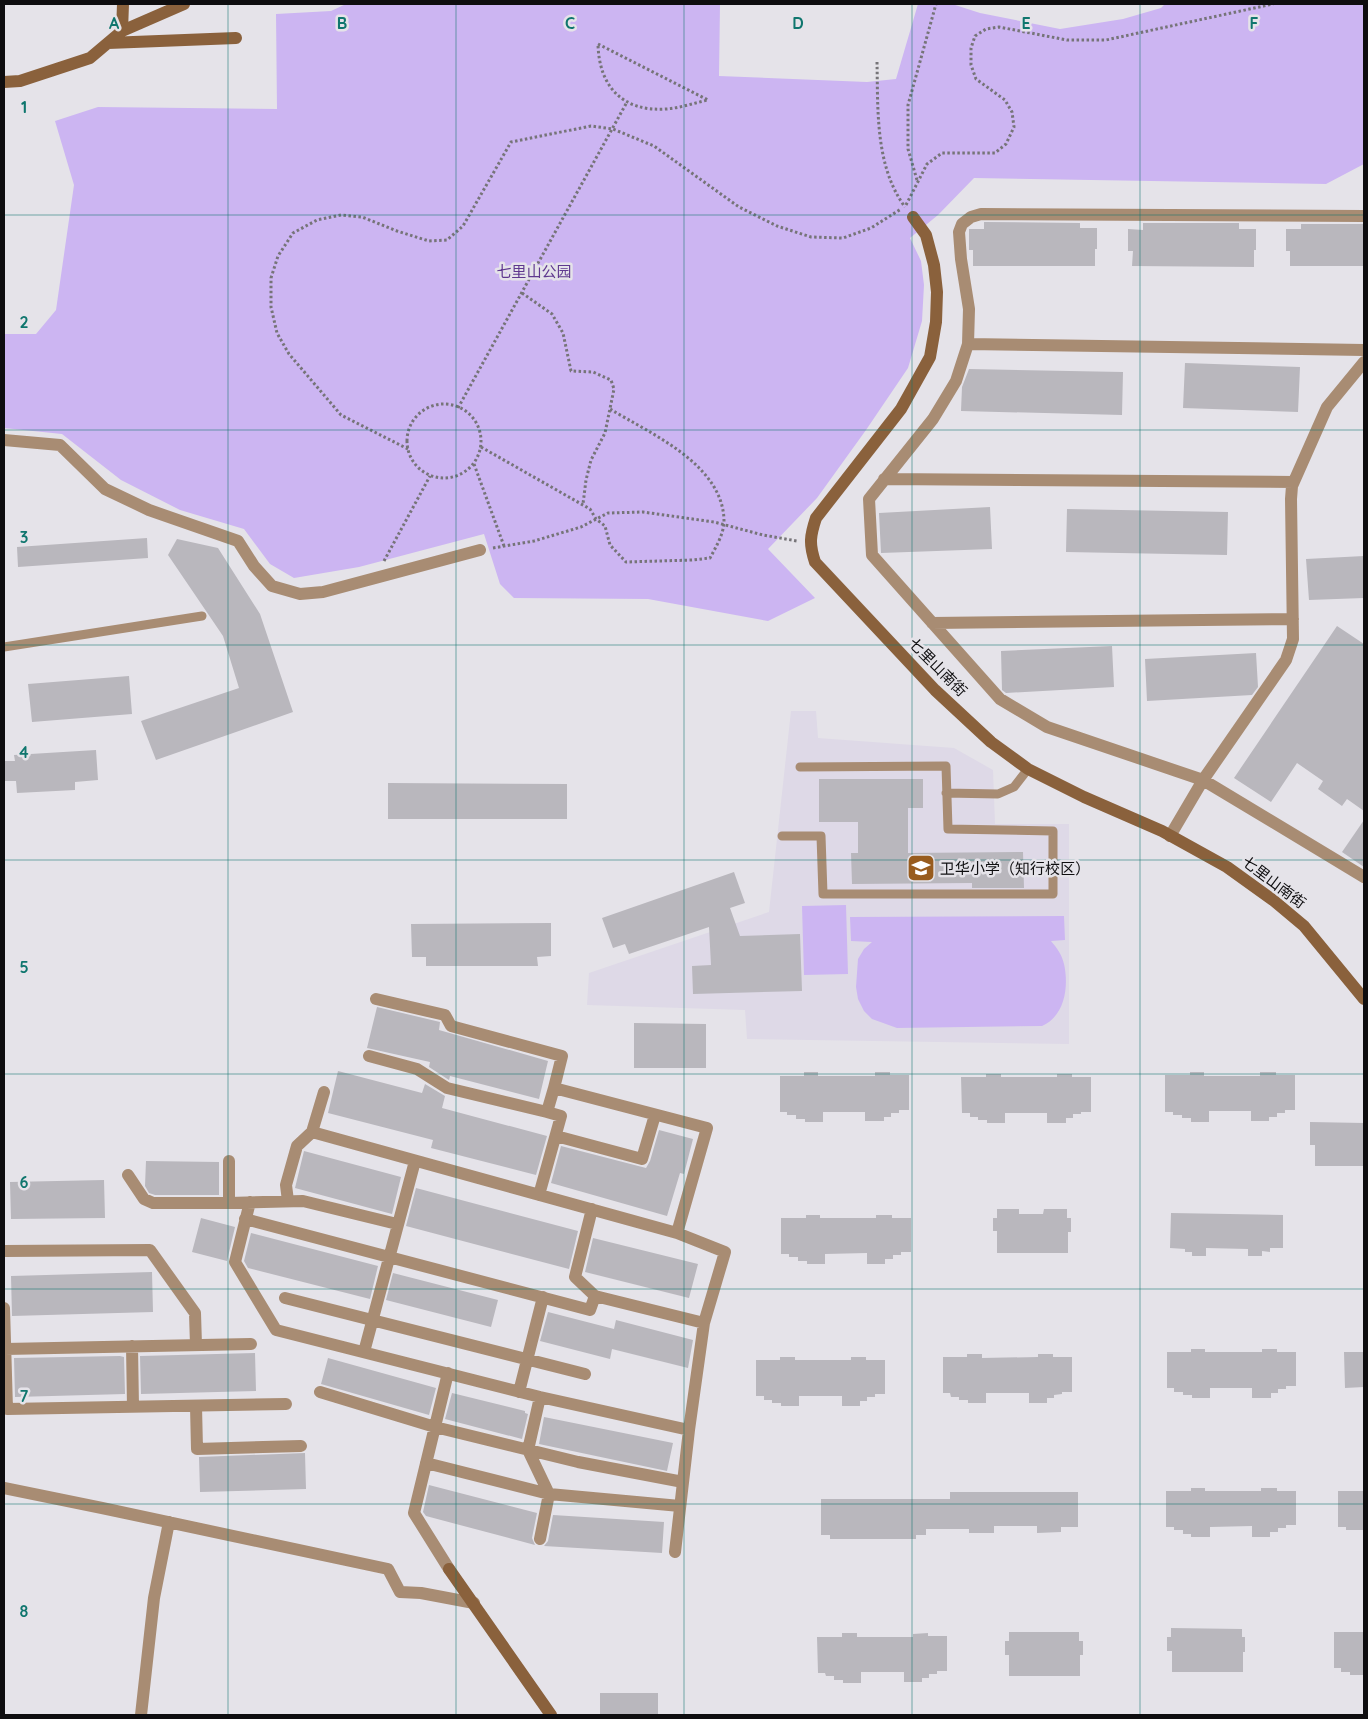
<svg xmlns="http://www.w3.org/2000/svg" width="1368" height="1719" font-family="Quicksand,'Noto Sans SC',sans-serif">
  <rect width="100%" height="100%" fill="#e5e3e9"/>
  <path fill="#ded9e7" d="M791,711H816L818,738L954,748L993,770L995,824H1069V1044L747,1039L745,1010L587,1005L589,973L769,912Z"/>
  <path fill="#ccb5f2" d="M346,4H720L719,76L867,82L896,79L918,4H952L980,13L1060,29L1123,19L1161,8L1165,4H1364V164L1326,184L974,178L938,215L910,238L921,261L924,285L922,321L908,368L866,430L817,498L768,549L815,598L768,621L648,599L514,598L500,584L484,534L359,567L294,578L270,564L244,529L180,510L121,480L62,434L4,428V334H36L56,310L74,185L55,121L98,107L277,109L276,14L331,11Z
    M846,905L848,974L804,975L802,906Z
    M1064,916L1065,940L1051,941C1057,948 1062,955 1064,964C1069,986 1065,1016 1042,1026L897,1028L872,1019L864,1011L858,999L856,987L858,959L864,949L872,942L851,941L850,917Z"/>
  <path fill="#b9b7bd" d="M984,222L1080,223V228H1097V249H1095V266H973V250H969V229H984Z
    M1143,223H1239V229H1256V250H1254V267L1132,266L1133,251H1128V229L1143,230Z
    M1301,224H1364V266H1290V251H1286V229H1301Z
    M1185,363L1300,367L1298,412L1183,408Z
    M969,369L1123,372L1122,415L961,411L962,387Z
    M990,507L992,549L881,553L879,513Z
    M1067,509L1228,512L1227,555L1066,552Z
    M147,538L148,558L18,567L17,547Z
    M177,539L218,548L260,614L293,712L156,760L141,721L239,688L223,636L168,555Z
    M1364,556V598L1309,600L1306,559Z
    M1337,626L1364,644V811L1347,799L1342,806L1318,789L1323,781L1297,763L1271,802L1234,778Z
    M1112,646L1114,687L1006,693L1002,690L1001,651Z
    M1256,653L1258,687L1252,695L1147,701L1145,659Z
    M129,676L132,714L32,722L28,684Z
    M96,750L98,780L75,782V790L17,793L16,781H4V761H15L14,755Z
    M819,779H923V808H908V853L1023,852L1024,888H972V883L852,884L851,853H858V822H819Z
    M388,783L567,784V819H388Z
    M1364,820V867L1342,852Z
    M734,872L745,903L730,908L740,936L800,934L802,991L693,994L692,966L711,965L709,927L629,954L625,944L613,948L602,918Z
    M551,923V956L537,957L538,966H426V957H412L411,924Z
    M377,1007L440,1022L439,1030L548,1061L539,1099L450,1076L449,1080L429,1067L430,1062L367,1048Z
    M634,1023L706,1024V1068H634Z
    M338,1071L422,1093L425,1084L445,1096L442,1108L547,1136L536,1175L431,1148L433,1140L328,1113Z
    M804,1072H818V1076H875V1072H890V1075H909V1110H899V1113H891V1117H884V1121H865V1112H823V1122H805V1119H796V1115H787V1112H780V1076H804Z
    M1190,1072H1204V1076H1260V1072H1276V1075H1295V1110H1285V1113H1277V1117H1269V1121H1251V1111H1209V1122H1191V1118H1182V1115H1173V1112H1165V1075H1190Z
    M986,1074H1001V1077H1057V1074H1072V1077H1091V1112H1081V1114H1073V1118H1066V1123H1047V1113H1005V1123H987V1120H978V1117H970V1113H962L961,1077H986Z
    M1310,1122L1364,1123V1166H1315V1145H1310Z
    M659,1130L693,1139L684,1174L680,1173L667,1216L551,1183L561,1146L646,1168L650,1161Z
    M304,1151L401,1177L392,1214L295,1188Z
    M146,1161L219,1162V1195H155L149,1193L145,1186Z
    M104,1180L105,1218L11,1219L10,1182Z
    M416,1188L578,1231L569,1269L406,1226Z
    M997,1209H1019V1214H1043L1044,1209H1067V1218H1071V1232H1068V1253H997V1231H993V1218H997Z
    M1171,1213L1283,1215V1248H1270V1252L1262,1251V1256H1248V1249L1206,1248V1256H1192V1252H1185V1249L1170,1248Z
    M806,1215H820V1218H876V1215H892V1218H911V1252H901V1255H893V1259H885V1264H867V1253L825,1254V1264H807V1261H798V1257H789V1254H781V1218H806Z
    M201,1218L235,1227L227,1261L192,1252Z
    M251,1233L378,1266L370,1299L248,1268L244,1261Z
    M593,1238L698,1264L689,1298L585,1272Z
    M152,1272L153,1312L12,1316L11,1276Z
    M393,1273L498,1300L491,1327L386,1300Z
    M548,1312L614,1329L616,1320L693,1340L688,1368L612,1349L610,1359L540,1341Z
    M1191,1349H1205V1352H1262V1349H1277V1352H1296V1386H1286V1389H1278V1393H1271V1398H1252V1388H1210V1398H1192V1395H1183V1392H1174V1388H1167V1352H1191Z
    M1344,1352H1364V1387L1345,1388Z
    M255,1353L256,1391L141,1394L140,1356Z
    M967,1354H982V1358L1038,1357V1354H1053V1357H1072V1392H1062V1394L1054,1395V1398H1047V1403H1029V1393H986V1403H968V1400H959V1397H951L950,1393H943V1357H967Z
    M120,1356L124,1357L125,1394L15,1397L14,1358Z
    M780,1357H795V1360H851V1357H866V1360H885V1394H875V1397H867V1401H860V1406H842V1396H799V1406H781V1403H772V1400H764V1396H756V1360H780Z
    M328,1358L436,1388L429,1415L321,1384Z
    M452,1393L525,1411V1413L528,1414L522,1439L445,1419Z
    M544,1417L673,1443L667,1471L539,1444Z
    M305,1453L306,1489L200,1492L199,1457Z
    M429,1485L537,1513L532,1538L535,1545L426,1516L423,1512Z
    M1191,1488H1205V1491H1261V1488H1277V1491H1296V1525H1286V1528H1278V1532H1270V1537H1252V1526L1210,1527V1537H1191V1534H1183V1530H1174V1527H1166V1491H1191Z
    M1338,1491H1364V1530H1346V1527H1338Z
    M950,1492H1078V1527H1061V1532L1037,1533V1526H994V1533H969V1529H926V1535H916V1539H830V1535H821V1499H950Z
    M553,1515L664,1522L662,1553L544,1546L548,1541Z
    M1171,1628L1242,1629V1637H1245V1652H1243V1672H1172V1651H1167V1637H1171Z
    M1009,1632H1079V1641H1083V1655H1080V1676H1009V1655H1005V1641H1009Z
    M1334,1632H1364V1675H1350V1672H1341V1668H1334Z
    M842,1633H857V1637H913V1634L928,1633V1636H947V1671H937V1674H929V1678H922V1682H904V1672H861V1683H843V1680H834V1676H826L825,1673H818L817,1637H842Z
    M600,1693H658V1715H600Z"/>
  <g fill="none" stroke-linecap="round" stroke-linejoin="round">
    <path stroke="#767478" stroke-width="3" stroke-dasharray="2.5 2.5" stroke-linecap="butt" d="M598,44L708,100C694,103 680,108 666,109C622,112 599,86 598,44Z
      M877,62C878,110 875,166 905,207
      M917,180L908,149V105L936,4
      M906,205L927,164L942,153H995L1006,144L1014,127L1012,112L1005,100L976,79L971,65V48L975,36L986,29L999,27L1067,40H1106L1273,4
      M522,293L552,314L563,333L571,371L593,372L611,380L614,389L605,433L591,460L586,480L583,504
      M407 441a37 37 0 1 1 74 0a37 37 0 1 1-74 0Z
      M458,408L627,102
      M481,447L590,509L596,519L605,526L610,545L626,562L692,560L710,558C716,547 723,535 724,523C725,465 651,434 610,409
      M408,449L341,415L289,354L277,333L271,307V278L278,256L293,233L317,220L341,215L362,217L397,231L429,241L447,240L463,226L511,142L591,126L613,129L654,146L739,207L777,226L811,237L843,238L871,228L901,209
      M474,464L504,546
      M493,548L534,541L581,527L608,513L643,512L714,522L763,535L797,541
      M384,561L430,476"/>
    <path stroke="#a88c73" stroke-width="9" d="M4,647L202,616
      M946,793L998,794L1014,787L1028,769
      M782,836H821L823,894H1053V831L948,829L946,766L800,767"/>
    <path stroke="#a88c73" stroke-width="12" d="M1364,216L981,214L971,217L962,224L959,232L961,259L969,309L968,344L956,381L933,419L869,499L872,555L1000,699L1047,727L1203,780L1364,877
      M968,344L1364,350
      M4,440L60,445L105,489L149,510L238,541L254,566L272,586L300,594L323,592L480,550
      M884,479L1294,482
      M932,623L1293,619
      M1170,836L1203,780L1286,660L1293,639L1291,499L1292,486L1327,407L1364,362
      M369,1056L417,1069L447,1088L547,1112L554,1088
      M324,1092L312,1132L677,1233L707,1128L554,1088L562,1056L451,1026L445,1015L376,999
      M556,1136L642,1159L655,1115
      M229,1161V1203
      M128,1175L144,1199L153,1203H229L303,1201L397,1224
      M539,1195L561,1116L547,1112
      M288,1201L286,1185L297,1146L312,1132
      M250,1202L235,1262L276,1330L540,1397L689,1430
      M592,1209L575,1277L595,1296
      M245,1219L590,1310L595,1296L704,1323
      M4,1251L150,1250L195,1313L196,1345
      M285,1298L585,1374
      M4,1308L7,1409L286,1404
      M132,1346L133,1407
      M5,1349L251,1344
      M364,1352L415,1161
      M448,1373L414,1513L449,1569
      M320,1392L435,1427L578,1462L683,1482
      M519,1392L543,1297
      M540,1397L528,1450L549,1494L540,1539
      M196,1406L197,1449L301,1446
      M426,1463L549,1494L680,1506
      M4,1488L102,1508L388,1569L400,1592L421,1593L474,1603
      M675,1552L689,1430L704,1323L725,1252L677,1233
      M141,1715L154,1598L169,1522"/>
    <path stroke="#8a613c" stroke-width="12" d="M122,31L184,4
      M108,43L236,38
      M4,82L20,81L90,58L122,31L123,4
      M913,217L926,235L934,265L937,292L936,322L930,357L901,409L816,518C810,536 809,544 815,562L935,690L991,742L1028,769L1084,797L1162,831L1227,867L1273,900L1304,926L1364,999
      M449,1569L551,1715"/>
  </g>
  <path fill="none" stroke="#0f766e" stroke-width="1" stroke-opacity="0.55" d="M228,4V1715M456,4V1715M684,4V1715M912,4V1715M1140,4V1715M4,215H1364M4,430H1364M4,645H1364M4,860H1364M4,1074H1364M4,1289H1364M4,1504H1364"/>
  <defs>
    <symbol id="school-square" viewBox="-11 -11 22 22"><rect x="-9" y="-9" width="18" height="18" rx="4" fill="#985c1e" stroke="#e5e3e9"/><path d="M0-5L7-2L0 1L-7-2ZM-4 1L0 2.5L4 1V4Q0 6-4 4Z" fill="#fff"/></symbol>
  </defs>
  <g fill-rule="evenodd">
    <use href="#school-square" x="905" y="852" width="32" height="32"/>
  </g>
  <g text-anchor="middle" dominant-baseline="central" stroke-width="5" stroke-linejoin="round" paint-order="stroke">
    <g font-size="15" fill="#5f388f" stroke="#e5e3e9">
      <text x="534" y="271">七里山公园</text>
    </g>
    <g font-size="15" fill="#0e0d0f" stroke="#e5e3e9">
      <text transform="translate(938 667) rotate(45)">七里山南街</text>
      <text transform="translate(1274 882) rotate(37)">七里山南街</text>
    </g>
    <g font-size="15" fill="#0e0d0f" stroke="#e5e3e9" text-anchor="start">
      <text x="940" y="868">卫华小学（知行校区）</text>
    </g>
  </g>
  <g font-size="16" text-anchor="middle" font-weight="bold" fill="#0f766e" stroke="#e5e3e9" stroke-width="5" stroke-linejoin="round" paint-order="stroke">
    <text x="114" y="29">A</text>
    <text x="342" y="29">B</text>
    <text x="570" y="29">C</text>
    <text x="798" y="29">D</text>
    <text x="1026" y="29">E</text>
    <text x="1254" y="29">F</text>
    <text x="24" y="113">1</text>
    <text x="24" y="328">2</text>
    <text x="24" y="543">3</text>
    <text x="24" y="758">4</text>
    <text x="24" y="973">5</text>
    <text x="24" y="1188">6</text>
    <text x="24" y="1402">7</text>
    <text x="24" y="1617">8</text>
  </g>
  <rect width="1368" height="1719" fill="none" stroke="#0e0d0f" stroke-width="10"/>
</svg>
